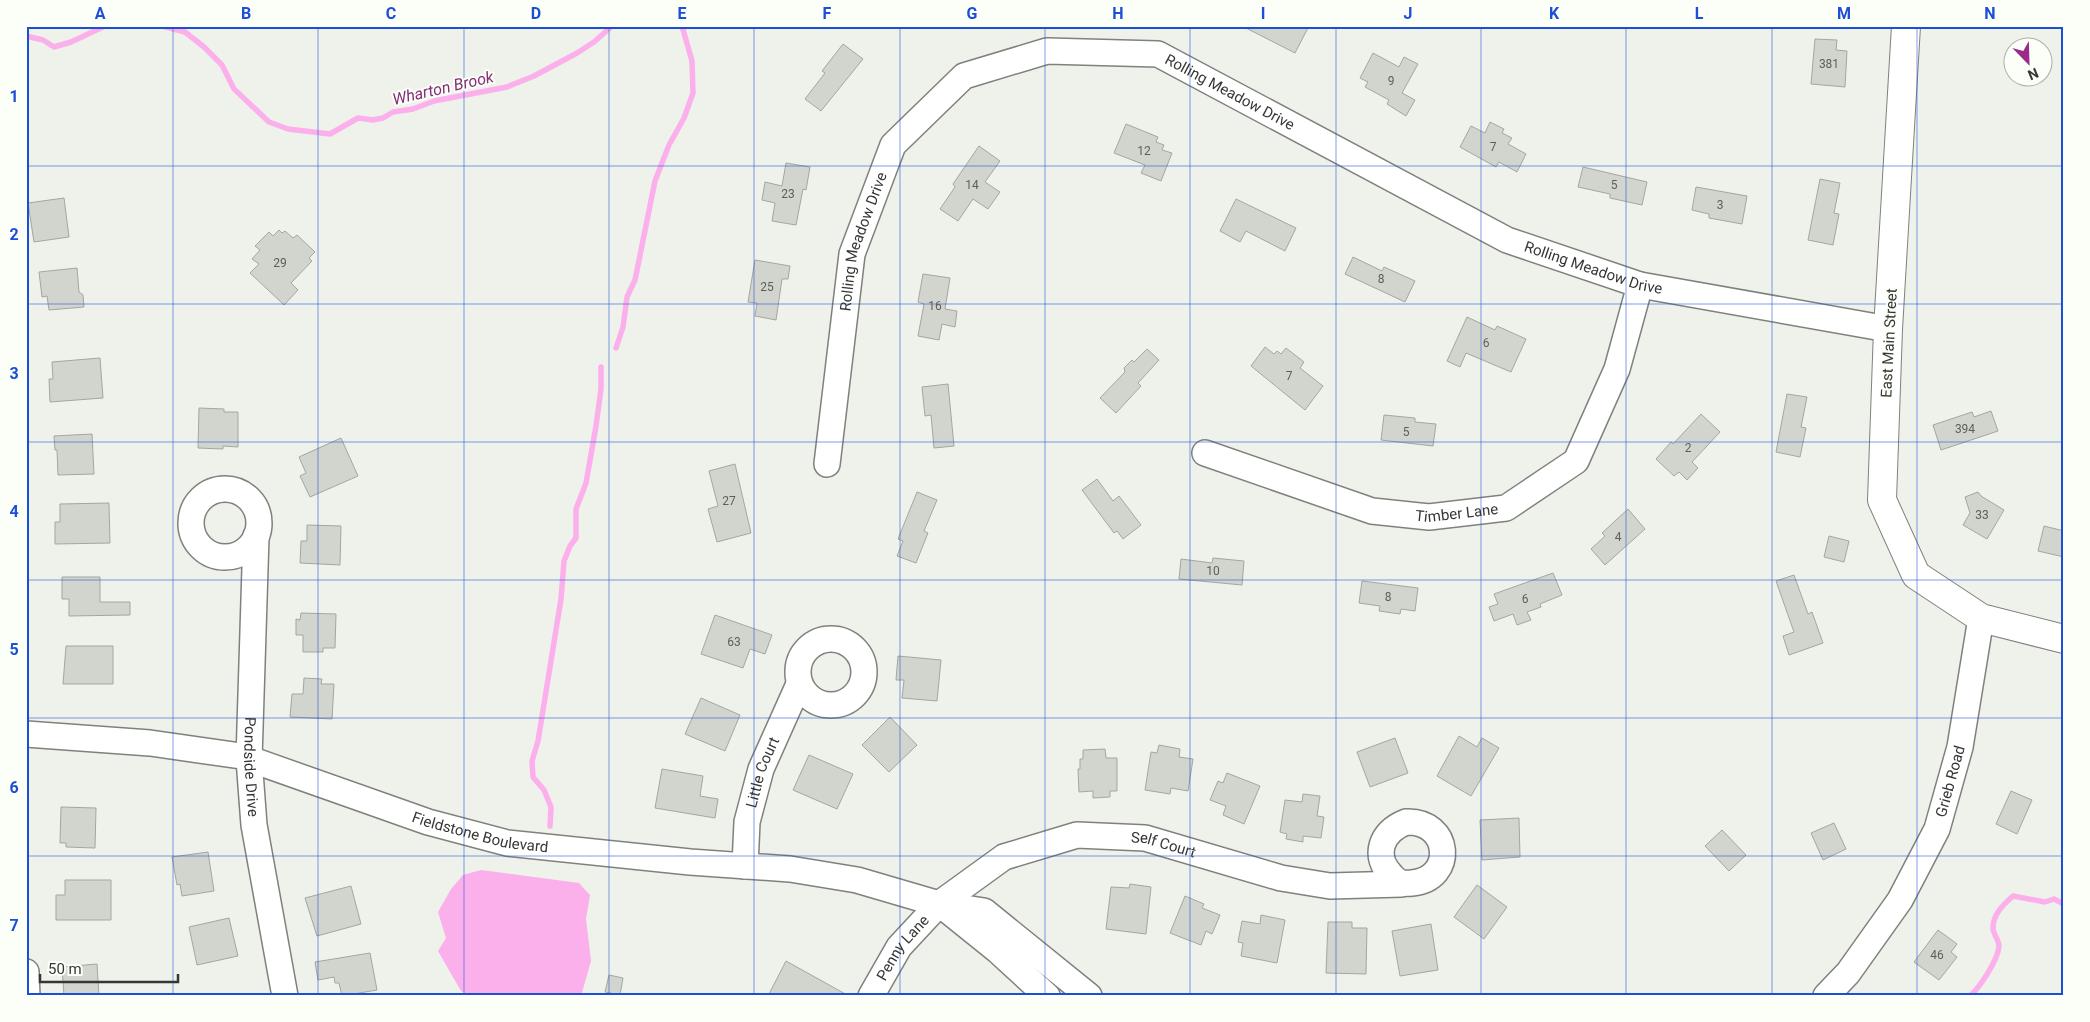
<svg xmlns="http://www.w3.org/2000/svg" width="2090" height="1022" font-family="Roboto,sans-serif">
  <rect width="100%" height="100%" fill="#eef2ea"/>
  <path fill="#fbb0ec" d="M481,870L579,883L590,895L586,919L591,961L581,996H469L461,991L438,951L446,938L438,912L451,889L463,875Z"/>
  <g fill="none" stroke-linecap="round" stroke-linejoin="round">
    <path stroke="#fbb0ec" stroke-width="5.5" d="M162,26L185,32L204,47L222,65L234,89L269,122L288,129L330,134L358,118L373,120L383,118L393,112L413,109L434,101L507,87L534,76L577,53L594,42L612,26
      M26,36L43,40L54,47L71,42L105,26
      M616,348L623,327L627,297L635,280L655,181L669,145L684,118L693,93L692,61L682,26
      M550,826L551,807L544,790L533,777L532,761L538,741L561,599L564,561L570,546L576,538V509L586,483L596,426L601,389V367
      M1970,996C1980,987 1998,960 1999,946C1999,940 1993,934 1993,928C1993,914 2003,905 2013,896L2045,902L2054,899L2064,904"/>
  </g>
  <path fill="#d2d5ce" stroke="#a4a7a0" d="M1242,26H1309L1295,53Z
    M1815,39L1837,40L1836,50L1847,51L1845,87L1811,84Z
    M843,44L863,59L821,111L805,99L825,73L822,71Z
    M1373,53L1399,67L1404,57L1418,64L1402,93L1415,100L1406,116L1387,104L1389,100L1365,87L1368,82L1360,78Z
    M1490,122L1504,129L1502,133L1512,138L1508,144L1526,154L1517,172L1499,162L1496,167L1460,147L1471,126L1485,133Z
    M1126,124L1158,137L1156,142L1164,145L1162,150L1172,153L1161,181L1141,173L1145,165L1114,153Z
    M979,146L1000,161L985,182L1000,192L988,209L973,199L958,221L940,209L955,187L953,184Z
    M786,163L810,167L806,190L803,189L796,225L772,221L775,203L762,200L765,182L782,186Z
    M1583,167L1647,182L1642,205L1610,198V194L1578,187Z
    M1820,179L1840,183L1834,213L1839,214L1833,245L1808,240Z
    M1696,187L1747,196L1742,224L1709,218V214L1692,210Z
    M64,198L69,237L34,242L28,203Z
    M1236,199L1296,228L1285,251L1246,231L1240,242L1220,231Z
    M279,230L282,233L285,231L293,238L297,235L315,252L309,258L312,261L291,283L298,290L284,305L250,273L259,264L252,259L260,250L255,246L269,232L273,236Z
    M1353,257L1382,271L1384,267L1415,281L1405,302L1345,274Z
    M755,260L790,266L788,279H782L776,320L755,316L757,303L748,302Z
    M77,268L79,292L83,295L84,307L49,310L47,296L42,297L39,272Z
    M923,274L950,278L945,309L957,311L955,327L942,324L939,340L918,336L924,304L918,302Z
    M1467,317L1495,330L1497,326L1526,339L1511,372L1466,353L1460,367L1447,361Z
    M1265,347L1274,354L1277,351L1281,354L1286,348L1304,362L1300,368L1323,386L1305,410L1251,366Z
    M1147,349L1159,360L1138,383L1141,386L1116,413L1100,398L1125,372L1124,368L1132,360L1134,362Z
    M100,358L103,398L50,402L49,379H53L52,362Z
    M948,384L954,446L934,448L931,415L925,416L922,387Z
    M1787,394L1807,397L1801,427L1806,428L1800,457L1776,452Z
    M199,408L224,409V412H238V447L223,446V449L198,448Z
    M1991,411L1998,431L1941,450L1933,425L1972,412L1974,417Z
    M1701,414L1720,432L1692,462L1698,468L1687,480L1679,472L1674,476L1656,459L1671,442L1673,444Z
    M1384,415L1415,418V422L1436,424L1433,446L1381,440Z
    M92,434L94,474L58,475L57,450H55L54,436Z
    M341,438L358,476L310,497L300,476L306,473L299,457Z
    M735,464L751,533L717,542L708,509L718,506L709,471Z
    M1097,479L1113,501L1119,496L1141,525L1123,539L1117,531L1114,533L1082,490Z
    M917,492L937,500L924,531L928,533L916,563L897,556L903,541L898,539Z
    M1978,492L1981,496L2004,510L1987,539L1963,525L1970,513L1965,497Z
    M109,503L110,543L55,544V522H60V504Z
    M1628,509L1645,529L1605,565L1591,549L1605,536L1602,533Z
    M307,525L341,526L340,565L300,563L301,541H307Z
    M2044,526L2064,531V557L2038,551Z
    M1829,536L1849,541L1844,562L1824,557Z
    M1213,558L1244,561L1242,585L1179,579L1181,559L1212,563Z
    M1553,573L1562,595L1540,604L1541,607L1527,612L1531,620L1517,625L1513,614L1494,621L1489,607L1498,604L1494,594Z
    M1794,575L1808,614L1812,612L1823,643L1789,655L1783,636L1794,632L1776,581Z
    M62,577H100V602H130V615L69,616V599H62Z
    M1362,581L1418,588L1415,611L1401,609L1400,614L1379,611L1380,606L1359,603Z
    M301,613L336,614L335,648H323V652H303V635H296V619L300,620Z
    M715,615L772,635L765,654L750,649L743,668L701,654Z
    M66,646H113V684H63Z
    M898,656L941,660L937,701L902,698L904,680H896Z
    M304,678L322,679L321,684H334L332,719L290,717L292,694H303Z
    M701,698L740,715L725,751L685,734Z
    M890,717L917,745L889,772L862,745Z
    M1459,736L1477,747L1482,738L1499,748L1471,796L1437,776Z
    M1395,738L1408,773L1370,787L1357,752Z
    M1159,745L1180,749L1179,757L1193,759L1188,791L1171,788L1170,794L1145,790L1151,752L1157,753Z
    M1105,749L1106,758H1117V791H1110V797L1093,798V791L1079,792L1078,769H1080V759H1083V750Z
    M809,755L853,774L837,809L793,790Z
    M662,769L703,776L700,796L718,799L715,818L655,808Z
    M1227,773L1260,786L1244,824L1223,815L1226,806L1210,800L1218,781L1223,783Z
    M2011,791L2032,800L2017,834L1996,824Z
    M1303,794L1320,796L1317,816L1324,817L1321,838L1303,836V842L1286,839L1287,834L1280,832L1285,800L1302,802Z
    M61,807L96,808L95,848L66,847V843H60Z
    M1519,818L1520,857L1482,860L1480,820Z
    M1834,823L1846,849L1823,860L1811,833Z
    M1722,830L1746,855L1729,871L1705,846Z
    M208,852L214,891L182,896L180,884L177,885L172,857Z
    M65,880H111V920H56V895H65Z
    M1130,884L1151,887L1146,934L1106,929L1111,887L1129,888Z
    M1477,885L1507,907L1484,939L1454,917Z
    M351,886L361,924L317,936L305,898Z
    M1185,896L1204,904L1202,908L1220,915L1212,934L1206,931L1201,945L1170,933Z
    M1261,915L1285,920L1277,963L1241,956L1243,943L1238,942L1242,921L1260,924Z
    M229,918L238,956L197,965L189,927Z
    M1328,922H1352V928H1367L1366,974L1326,973Z
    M1431,924L1438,970L1400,976L1392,931Z
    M1938,930L1957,944L1951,952L1957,957L1939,980L1914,962Z
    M370,953L377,990L342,996L339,983H335L334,977L318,980L315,962Z
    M786,961L849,996H768Z
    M97,964L99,996H64L62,967Z
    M609,975L623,978L620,995L605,992Z"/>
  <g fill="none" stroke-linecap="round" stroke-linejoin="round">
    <defs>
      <g id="minor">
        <path id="s1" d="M1205,453L1372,511L1429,517L1506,508L1576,461L1617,369L1640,285"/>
        <path id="s2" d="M827,464L852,254L893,145L964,76L1047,51L1158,54L1507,240L1640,285L1888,329"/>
        <circle cx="225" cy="523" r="34"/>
        <path id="s3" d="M256,536L249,759L254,825L285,996"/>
        <circle cx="831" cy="672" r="33"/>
        <path id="s4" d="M26,734L150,743L241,756L428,822L507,843L690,862L790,869L857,880L939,904L984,911L1089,996"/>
        <path d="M1406,822C1451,820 1456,879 1412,883C1403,884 1398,883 1392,876C1372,856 1381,832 1406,822Z"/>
        <path id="s5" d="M745,866L747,822L761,769L799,684"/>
        <path d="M941,905L997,950L1047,996"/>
        <path d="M26,972L27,996"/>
        <path id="s6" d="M871,996L899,947L939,904L1004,857L1077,835L1145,838L1281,878L1330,886L1402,884"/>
        <path id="s7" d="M1826,996L1848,973L1900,900L1937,829L1960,747L1981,618"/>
      </g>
      <path id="major" d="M1906,26L1888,329L1882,500L1916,575L1981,618L2064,639"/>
    </defs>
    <use href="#minor" stroke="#7f827c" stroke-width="28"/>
    <use href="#major" stroke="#7f827c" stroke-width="30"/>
    <use href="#minor" stroke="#fff" stroke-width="25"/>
    <use href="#major" stroke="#fff" stroke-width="28"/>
  </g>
  <path fill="none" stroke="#1d4ed8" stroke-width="1" stroke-opacity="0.55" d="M173,26V996M318,26V996M464,26V996M609,26V996M754,26V996M900,26V996M1045,26V996M1190,26V996M1336,26V996M1481,26V996M1626,26V996M1772,26V996M1917,26V996M26,166H2064M26,304H2064M26,442H2064M26,580H2064M26,718H2064M26,856H2064"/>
  <g text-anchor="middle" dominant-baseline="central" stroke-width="4" stroke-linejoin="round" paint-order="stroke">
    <g font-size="12" fill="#5d5e5a">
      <text x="1829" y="64">381</text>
      <text x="1391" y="81">9</text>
      <text x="1493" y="147">7</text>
      <text x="1144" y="151">12</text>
      <text x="972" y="185">14</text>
      <text x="1614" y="185">5</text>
      <text x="788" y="194">23</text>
      <text x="1720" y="205">3</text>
      <text x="280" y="263">29</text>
      <text x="1381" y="279">8</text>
      <text x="767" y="287">25</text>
      <text x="935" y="306">16</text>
      <text x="1486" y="343">6</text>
      <text x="1289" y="376">7</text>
      <text x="1965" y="429">394</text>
      <text x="1406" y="432">5</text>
      <text x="1688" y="448">2</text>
      <text x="729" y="501">27</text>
      <text x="1982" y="515">33</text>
      <text x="1618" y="537">4</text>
      <text x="1213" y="571">10</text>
      <text x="1388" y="597">8</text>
      <text x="1525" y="599">6</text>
      <text x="734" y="642">63</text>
      <text x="1937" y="955">46</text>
    </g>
    <g font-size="15" fill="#363734" stroke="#fbfff8">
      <text stroke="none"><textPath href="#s2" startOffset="706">Rolling Meadow Drive</textPath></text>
      <text stroke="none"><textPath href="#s2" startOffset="226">Rolling Meadow Drive</textPath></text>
      <text stroke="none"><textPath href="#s2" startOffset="1111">Rolling Meadow Drive</textPath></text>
      <text transform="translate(1889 343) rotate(-87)">East Main Street</text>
      <text stroke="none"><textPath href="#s1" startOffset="262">Timber Lane</textPath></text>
      <text stroke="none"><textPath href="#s3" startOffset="231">Pondside Drive</textPath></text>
      <text stroke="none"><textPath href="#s5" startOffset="96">Little Court</textPath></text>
      <text stroke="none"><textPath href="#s7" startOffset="251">Grieb Road</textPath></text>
      <text stroke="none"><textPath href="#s4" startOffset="468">Fieldstone Boulevard</textPath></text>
      <text stroke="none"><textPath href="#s6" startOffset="359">Self Court</textPath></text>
      <text stroke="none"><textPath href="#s6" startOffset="58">Penny Lane</textPath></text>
    </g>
    <g font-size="16" font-style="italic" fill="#842e77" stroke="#fbfff8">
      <text transform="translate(443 88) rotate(-13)">Wharton Brook</text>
    </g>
  </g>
  <rect width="2090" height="1022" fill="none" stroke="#fbfff8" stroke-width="55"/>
  <g transform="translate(2028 62) rotate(157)"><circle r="24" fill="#fbfff8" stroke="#acafaa"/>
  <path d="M0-4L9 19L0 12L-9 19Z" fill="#9a2b8b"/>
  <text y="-8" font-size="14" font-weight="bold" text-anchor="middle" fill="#363734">N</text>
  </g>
  <path d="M40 974v8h138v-8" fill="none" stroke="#363734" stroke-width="2.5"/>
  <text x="48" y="974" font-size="15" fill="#363734" stroke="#fbfff8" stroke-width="4" paint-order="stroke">50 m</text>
  <rect x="28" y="28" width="2034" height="966" fill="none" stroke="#1d4ed8" stroke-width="2"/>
  <g font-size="16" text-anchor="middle" font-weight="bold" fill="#1d4ed8">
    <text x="100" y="19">A</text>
    <text x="246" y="19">B</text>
    <text x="391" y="19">C</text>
    <text x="536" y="19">D</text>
    <text x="682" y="19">E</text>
    <text x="827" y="19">F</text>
    <text x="972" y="19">G</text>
    <text x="1118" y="19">H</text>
    <text x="1263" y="19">I</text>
    <text x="1408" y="19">J</text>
    <text x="1554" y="19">K</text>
    <text x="1699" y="19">L</text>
    <text x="1844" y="19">M</text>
    <text x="1990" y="19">N</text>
    <text x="14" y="102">1</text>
    <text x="14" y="240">2</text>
    <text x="14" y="379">3</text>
    <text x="14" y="517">4</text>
    <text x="14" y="655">5</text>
    <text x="14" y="793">6</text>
    <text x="14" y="931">7</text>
  </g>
</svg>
